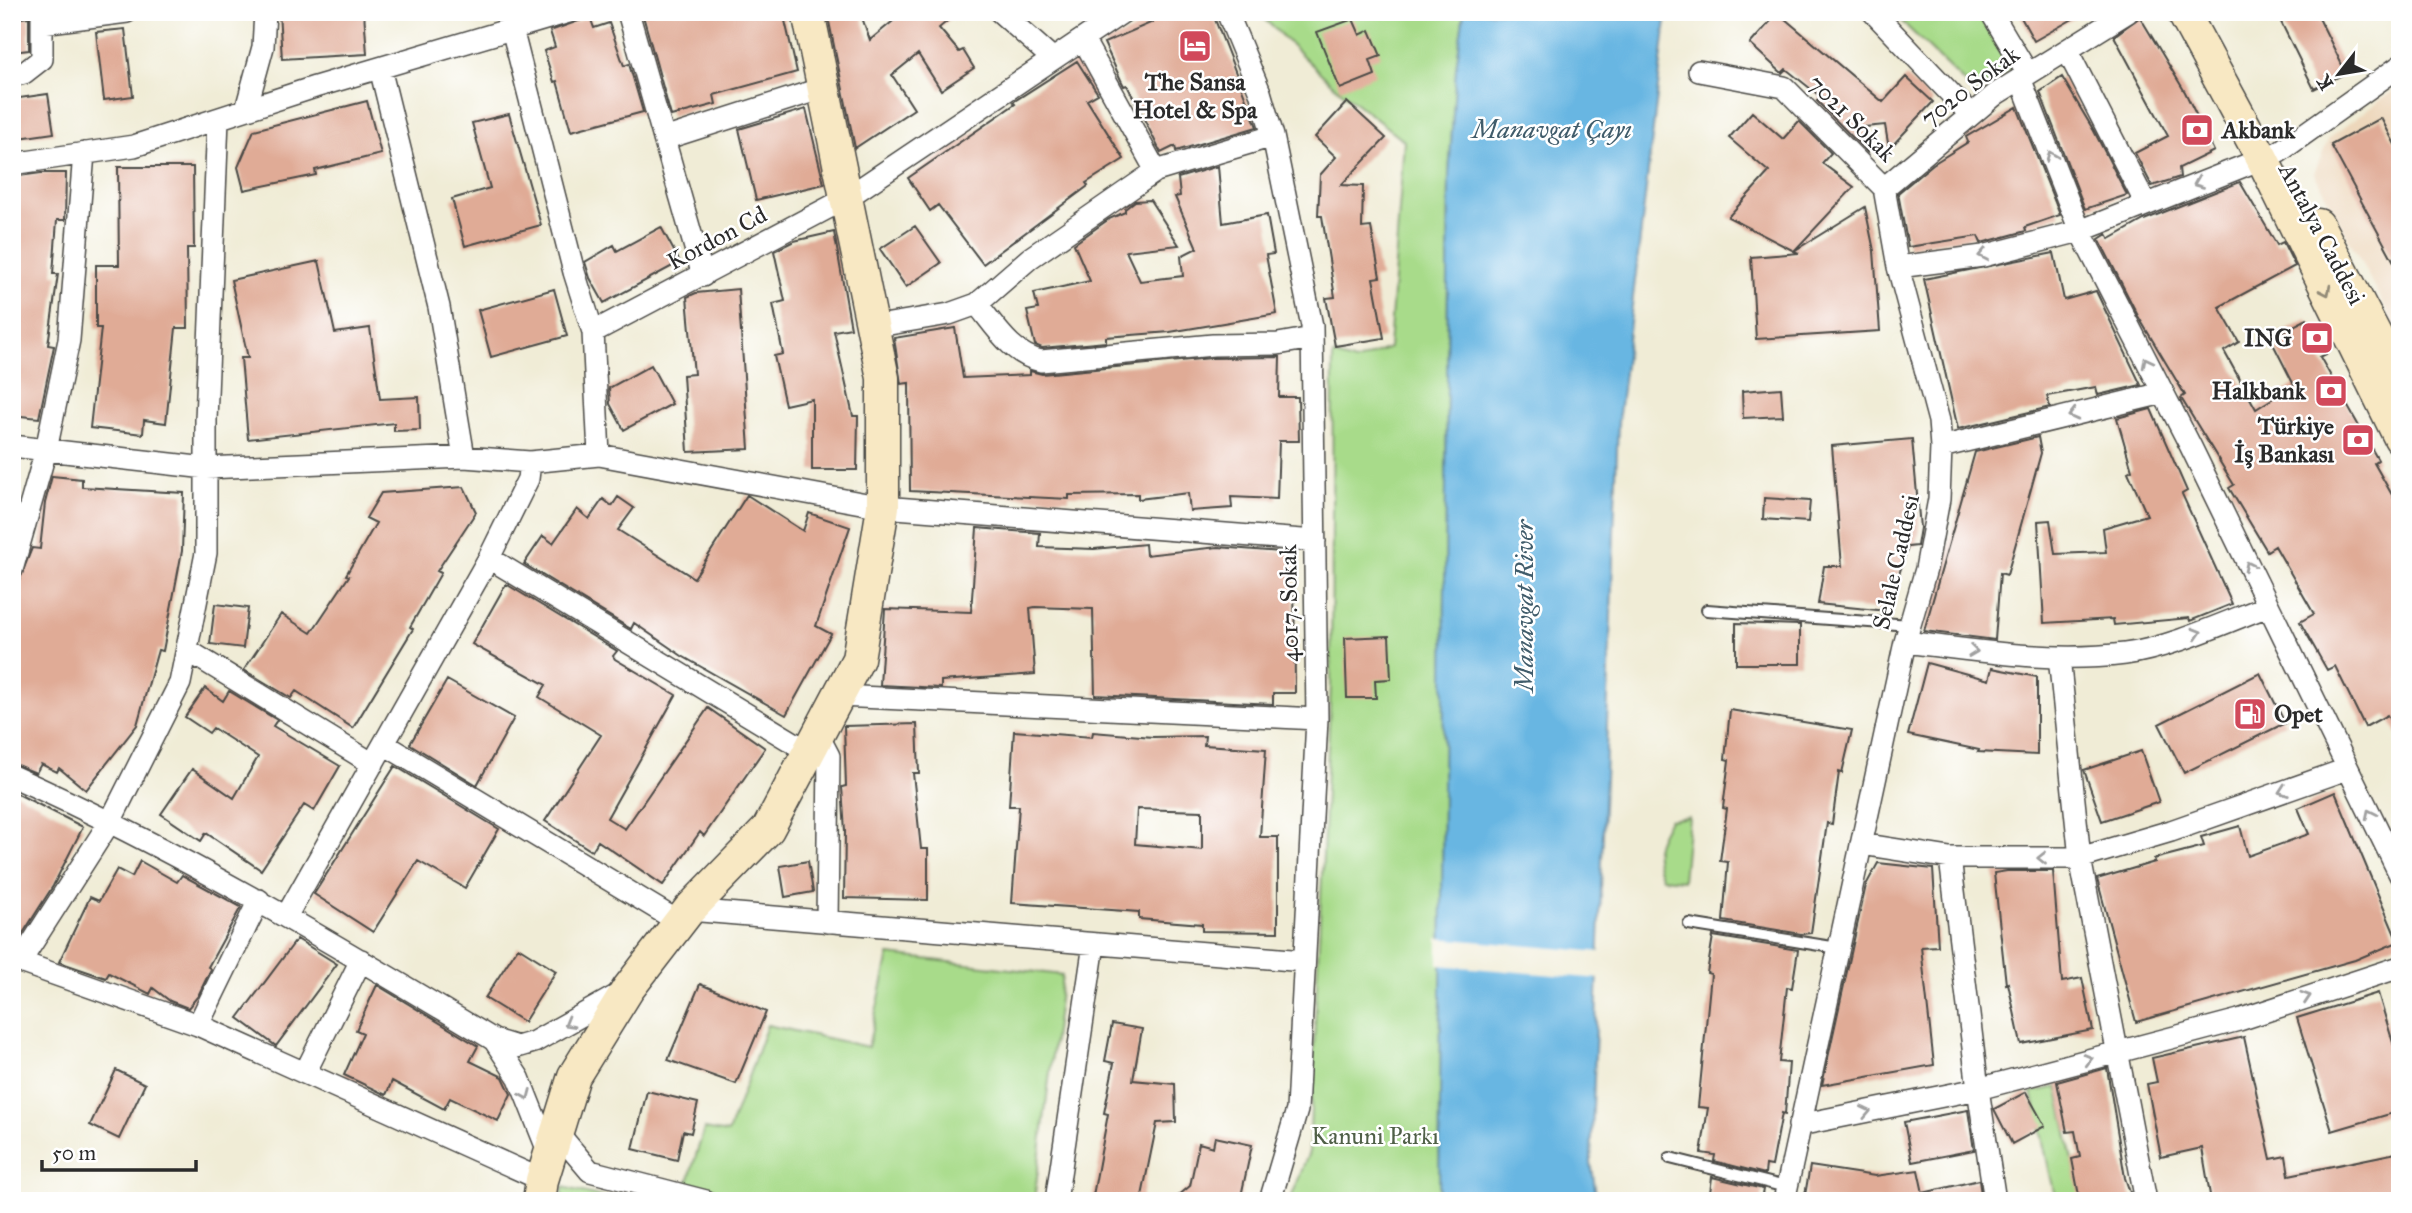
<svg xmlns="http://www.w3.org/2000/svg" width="2412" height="1213" font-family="'IM FELL Great Primer',serif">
  <rect width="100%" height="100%" fill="#fff"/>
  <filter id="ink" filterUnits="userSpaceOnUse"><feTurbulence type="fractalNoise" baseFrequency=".0143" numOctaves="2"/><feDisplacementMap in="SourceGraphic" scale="14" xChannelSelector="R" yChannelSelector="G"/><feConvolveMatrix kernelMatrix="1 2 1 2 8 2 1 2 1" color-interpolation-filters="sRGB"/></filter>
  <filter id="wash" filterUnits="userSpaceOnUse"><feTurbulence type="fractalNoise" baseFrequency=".00686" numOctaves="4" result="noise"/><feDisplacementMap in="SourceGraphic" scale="28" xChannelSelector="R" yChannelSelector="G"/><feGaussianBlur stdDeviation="1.57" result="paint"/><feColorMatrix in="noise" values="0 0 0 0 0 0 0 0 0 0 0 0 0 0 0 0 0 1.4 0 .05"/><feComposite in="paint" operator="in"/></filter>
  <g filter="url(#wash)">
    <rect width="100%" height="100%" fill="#f0ecd6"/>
    <path fill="#edd7bb" d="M2400,86V336L2314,173L2329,138Z"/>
    <path fill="#a8db8a" stroke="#6a835a" stroke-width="2" d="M1257,12H1464L1456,68L1449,175L1439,1201H1290L1309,1152L1331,684L1333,355L1355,362L1389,348L1404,141L1332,84Z
      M1892,12H1977L2011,69L1974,92Z
      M1689,817L1683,880L1662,878C1651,854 1655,842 1669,820Z
      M889,955L1062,975L1034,1201H746L687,1185L704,1129L728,1133L767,1025L868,1047Z
      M2057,1087L2082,1201H2056L2032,1092Z
      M563,1187L617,1201H562Z"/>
    <path fill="#67b6e2" stroke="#497086" stroke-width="2" d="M1464,12H1667L1618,423L1591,1162L1597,1201H1439L1449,175L1456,68Z"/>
    <path fill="#f0ecd6" d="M1438,938L1602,952L1601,979L1438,965Z"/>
    <g id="blocks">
      <path fill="#e0ab96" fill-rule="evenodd" d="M279,12H364L367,54L282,59Z
        M642,12H783L797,72L714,95L716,104L671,116Z
        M827,12H860L870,40L904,12H958L939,28L959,52L963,50L974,68L941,90L918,54L892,75L914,109L855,148Z
        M1149,12H1212L1257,127L1176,151L1175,146L1161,153L1127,85L1124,86L1121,80L1104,43L1153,22Z
        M2018,12H2085L2034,41Z
        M2276,12H2316L2346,73L2314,89Z
        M1778,13L1883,102L1906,77L1933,102L1889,149L1885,125L1865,127L1867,152L1817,101L1821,97L1786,69L1782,73L1750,44Z
        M29,17V50L12,52V19Z
        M590,17L594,28L609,23L624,66L629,64L643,112L571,131L557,81L554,82L544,51L555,47L550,31Z
        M2140,17L2185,92L2214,151L2179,168L2180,177L2152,186L2135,153L2168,136L2114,36Z
        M1353,19L1360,35L1370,30L1381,56L1370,60L1375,75L1340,89L1317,32Z
        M125,29L133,96L104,100L96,32Z
        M1077,61L1098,94L1087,100L1124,159L1086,183L1088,186L983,264L938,205L930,211L908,178L1015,104L1013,102Z
        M2062,77L2094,131L2127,195L2085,209L2040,92Z
        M48,94L54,133L12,139V99Z
        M367,101L381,154L315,170L316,175L244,190L238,167L254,130Z
        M1347,102L1386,138L1341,185L1363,186L1362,228L1371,227L1380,277L1373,278L1384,338L1335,346L1326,298L1335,297L1322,216H1318L1320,175L1336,157L1315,137Z
        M2017,107L2060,215L2025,227L2026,231L1981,243L1978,236L1908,247L1898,193L1933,164L1968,142L1966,137Z
        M806,109L824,184L756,200L739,129Z
        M1752,112L1783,139L1799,121L1831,153L1822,163L1854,187L1794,251L1728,217L1769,172L1729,138Z
        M509,114L541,225L465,246L452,199L490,188L472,123Z
        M2381,118L2400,154V273L2331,145Z
        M1218,166L1223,223L1267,215L1274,254L1266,255L1277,314L1170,332L1106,337V342L1042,348L1035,345L1027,311L1038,309L1034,293L1090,281L1074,244L1109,219L1125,212V209L1135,201L1150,200L1179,245L1126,251L1140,281L1183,276L1181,256L1197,248L1175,197L1180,196L1178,178Z
        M118,167H193L194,248H187L188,328H176L166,423L144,420L143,434L90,428L101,328H96V265H119Z
        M41,173H66L65,220H57L53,274H58L48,345L54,346L39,418L12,415V177Z
        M2240,182L2277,245L2283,242L2295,266L2219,307L2239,342L2224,351L2256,409L2294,385L2270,338L2307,319L2326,354L2320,357L2378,460L2374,463L2400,509V738L2387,715L2365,727L2335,666L2327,670L2300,622L2314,614L2275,546L2267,551L2229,488L2234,485L2181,398L2185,395L2138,316L2099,239L2107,234L2110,239L2144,220Z
        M1865,207L1874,251L1880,331L1756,339L1751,257L1799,253L1794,251Z
        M915,226L941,263L906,287L880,249Z
        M661,227L680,262L604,303L590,278L585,262L614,245L617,251Z
        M834,232L851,328L834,331L853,416H858L857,470H812V399L785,405L774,356L783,354L773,304L785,301L774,251L794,241Z
        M2054,253L2064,300L2096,291L2141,385L2098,395L2096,387L2047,396L2050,407L1958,429L1924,279Z
        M319,261L335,333L370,328L380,399L419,397L420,430L394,431V423L248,439L241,358H248L231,280Z
        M554,289L567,336L491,357L478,310Z
        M738,289L749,449L688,452L683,375L694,374L687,297L696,293Z
        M955,328L963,378L1030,375V371L1042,374L1211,358L1280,357L1279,397H1298L1299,441H1279L1277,499L1231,497L1232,508L1190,511L1188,493L1138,499V494L1069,495V499L910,491L909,383L901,384L894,338Z
        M651,365L672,404L624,430L610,404L609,388Z
        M1781,388L1783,416L1743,418L1742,391Z
        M2151,409L2187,491L2182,494L2232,604L2190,621L2189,618L2114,625L2113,619L2044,623L2038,521L2050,520L2055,554L2106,552L2103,528L2147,515L2128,472L2132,470L2117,418Z
        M2038,437L2041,453L2007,575L2000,573L1995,640L1924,631L1975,452Z
        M1912,439L1920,528L1917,546L1908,547L1887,611L1818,604L1824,566H1842L1832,446Z
        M52,476L82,479V487L184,493L182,551L163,651L158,650L137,725L86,790L59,768L57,772L41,764L36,773L12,763V640L19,581L32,548L40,549L45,503Z
        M464,487L476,512L437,571L441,573L410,627L413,629L353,728L296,691L291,698L244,670L281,614L311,633L349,576L346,575L376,523L366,518L381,493Z
        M747,495L803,531L809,513L850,527L816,626L831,634L786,715L682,656L634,623L631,629L524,564L543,536L553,543L577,509L589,519L603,499L612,506L618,497L634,508L618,530L694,578Z
        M1764,498L1810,501L1808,522L1763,519Z
        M977,528L1040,533L1039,547L1094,549L1145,544L1146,555L1218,547L1294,553L1295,693H1273V704L1095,695L1093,609L1035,607L1030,608L1035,674L941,681V688L880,685L885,609L971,612Z
        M506,584L617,651L613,656L615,659L676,695L607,818L625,829L708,708L765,748L704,836L700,832L663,885L598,841L592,851L545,821L601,735L539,697L546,685L472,644Z
        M215,604L248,608L243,648L210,644Z
        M1736,623L1800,625V664H1736Z
        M1389,636L1391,679L1375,680L1376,698H1347L1345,638Z
        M1927,663L1989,680L1992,668L2037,677V755L1978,752L1979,750L1908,735Z
        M2260,673L2285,723L2184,773L2159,724Z
        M447,680L514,718L477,785L410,744Z
        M205,688L223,701L229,691L277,720L273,726L340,766L314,811L304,805L261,870L206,833L201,841L161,814L192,769L234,798L258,757L213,728L209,733L185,717Z
        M1730,710L1852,730L1842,773L1839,772L1832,824L1827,823L1811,933L1801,934L1723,921L1728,862L1720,861L1727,809L1723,808L1729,760L1725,759Z
        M917,724L919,773H913L921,849H928V900L844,898L845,831L842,787L846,786L844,726Z
        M1014,731L1092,737L1093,732L1153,737L1205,736L1204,745L1266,749L1260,837H1278V932L1202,931V924L1139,919V912L1012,903L1019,806H1009ZM1137,809L1202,811V850L1135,844Z
        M2141,751L2159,802L2102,821L2084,770Z
        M395,766L499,829L465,888L418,861L373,932L314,894Z
        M12,791L83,827L53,886L20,938L12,933Z
        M2335,792L2398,942L2355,960L2136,1022L2097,879L2155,862L2154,859L2204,846L2201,837L2240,826L2248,856L2309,834L2298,808Z
        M140,861L177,882L182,875L241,907L208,967L211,969L198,996L188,1008L170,1001L153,988L150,994L109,973L106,978L59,962L90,897L99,901L117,869L132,877Z
        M808,861L813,892L785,897L780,866Z
        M1878,863L1933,869L1938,946L1921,947L1934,1065L1822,1085L1866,885Z
        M2007,871H2053L2062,982L2082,978L2093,1030L2021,1044L2008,983L2006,984L1994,873Z
        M1713,936L1798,950L1792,988L1787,987L1779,1062L1789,1063L1785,1114L1782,1113L1772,1166L1766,1165L1765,1174L1714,1161L1715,1155L1701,1153L1708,1108L1698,1107L1711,974L1707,973Z
        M297,939L337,964L276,1046L238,1018Z
        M518,947L556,971L524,1022L485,998Z
        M700,984L766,1012L736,1084L668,1060Z
        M377,985L478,1046L470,1061L503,1077L511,1094L498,1121L450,1098L444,1109L392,1081L386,1095L344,1075L363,1033L356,1030Z
        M2378,993L2400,1066V1111L2332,1131L2297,1018Z
        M1112,1024L1142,1029L1133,1080L1175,1084L1176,1122L1157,1123L1141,1201H1092L1108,1114L1104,1113L1114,1063L1105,1061Z
        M2244,1037L2271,1159L2286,1156L2289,1175L2396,1153L2400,1201H2211L2202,1148L2161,1157L2147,1084L2157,1082L2152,1058Z
        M2107,1068L2125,1178L2133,1201H2080L2072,1159L2080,1157L2075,1131L2067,1132L2057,1082Z
        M116,1070L145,1084L119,1139L90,1125Z
        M647,1091L698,1103L691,1133L683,1131L677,1160L633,1149Z
        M2026,1092L2045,1126L2012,1144L1994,1109Z
        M1968,1110L1974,1150L1912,1162L1904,1122Z
        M1215,1137L1252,1145L1240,1201H1172L1190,1186L1199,1143L1213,1147Z
        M1810,1166L1875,1176L1918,1170L1923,1193L1979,1180L1982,1201H1804Z
        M1712,1177L1763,1189L1761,1201H1709Z"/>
    </g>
  </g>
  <g filter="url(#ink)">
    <use href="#blocks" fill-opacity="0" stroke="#494845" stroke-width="2"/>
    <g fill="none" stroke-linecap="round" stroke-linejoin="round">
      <defs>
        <path id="lane" d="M1707,610L1910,625
          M1689,924L1838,948
          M1670,1158L1786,1187"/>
        <path id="street" d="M628,12L703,276
          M1000,12L1053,59
          M1227,12L1260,92L1273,136L1312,326L1317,719L1297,1110L1270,1201
          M1873,12L1970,114
          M1991,12L2028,74
          M42,23L127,12
          M512,29L574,272L593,332L845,199L1123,12
          M1083,39L1156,171L1273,136
          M2067,50L2146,204
          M380,68L439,307L464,457
          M1699,71L1784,87L1884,188
          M12,76L24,73L42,59V12
          M2020,78L2080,231L2190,445L2400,875
          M246,109L263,47L265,12
          M664,139L823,88
          M12,164L134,146L315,87L569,12
          M1884,188L1996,94L2128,12
          M1898,267L1983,256L2080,231L2279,152L2400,66
          M977,304C995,326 1012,355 1041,361L1213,345L1278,344L1312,338
          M872,327L949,314L977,304L1030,258L1156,171
          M593,332L599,455
          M12,446L206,468L464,457L530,462L599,455L883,507L1315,541
          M1941,447L2163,393
          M489,558L809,752
          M12,570L46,450L69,340L84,153
          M1905,642C1979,651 2051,663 2125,654C2170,648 2226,622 2268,606
          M187,650L373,764
          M2059,657L2080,858L2146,1201
          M839,696L1317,719
          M818,735L829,756L827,922
          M384,744L679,922
          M12,776C180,851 336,945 494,1040L517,1047L534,1042L623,992
          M1861,844L1950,858H2080L2171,831L2347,769
          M1950,858L1978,1089L1995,1201
          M259,900L198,1025L542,1180
          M689,910L1304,961
          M287,915L489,558L528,479L530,462
          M12,960L20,962L111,820L180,683L206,553V420L218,119
          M20,962L198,1025
          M494,1040L519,1078L550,1156
          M305,1073L361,960
          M1799,1125L1978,1089L2239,1020L2400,967
          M557,1132L590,1171L706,1201
          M1056,1201L1094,944
          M1784,1201L1905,642L1926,569L1939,499L1941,447L1939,421L1898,267L1884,188"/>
        <path id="secondary" d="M2183,12L2262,158L2400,438
          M2318,225L2400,382
          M539,1201L542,1180L574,1076L628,989L689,910L768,829L858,659L883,507V378L808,12"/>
      </defs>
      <use href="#lane" stroke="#494845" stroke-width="14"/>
      <use href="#street" stroke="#494845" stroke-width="24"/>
      <use href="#secondary" stroke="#494845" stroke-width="35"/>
      <use href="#lane" stroke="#fff" stroke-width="10"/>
      <use href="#street" stroke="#fff" stroke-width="21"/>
      <use href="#secondary" stroke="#f8e8c3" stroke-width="32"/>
    </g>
    <defs><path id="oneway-chevron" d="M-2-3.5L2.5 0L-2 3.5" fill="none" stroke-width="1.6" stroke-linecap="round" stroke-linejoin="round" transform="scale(1.75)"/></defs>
    <g stroke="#a0a0a0">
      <use href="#oneway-chevron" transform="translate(2051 156) rotate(-111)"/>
      <use href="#oneway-chevron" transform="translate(2198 183) rotate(158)"/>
      <use href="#oneway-chevron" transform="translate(1983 255) rotate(169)"/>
      <use href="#oneway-chevron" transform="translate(2147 362) rotate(-117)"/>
      <use href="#oneway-chevron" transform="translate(2073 415) rotate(166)"/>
      <use href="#oneway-chevron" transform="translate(2249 566) rotate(-116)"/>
      <use href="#oneway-chevron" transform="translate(2197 633) rotate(-17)"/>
      <use href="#oneway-chevron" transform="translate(1973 651) rotate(7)"/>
      <use href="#oneway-chevron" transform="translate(2283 791) rotate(161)"/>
      <use href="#oneway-chevron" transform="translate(2370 814) rotate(-116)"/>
      <use href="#oneway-chevron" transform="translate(2042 858) rotate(180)"/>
      <use href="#oneway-chevron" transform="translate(2306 997) rotate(-18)"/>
      <use href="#oneway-chevron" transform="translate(569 1023) rotate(150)"/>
      <use href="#oneway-chevron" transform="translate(2088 1059) rotate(-15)"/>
      <use href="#oneway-chevron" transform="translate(526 1095) rotate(67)"/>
      <use href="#oneway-chevron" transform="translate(1866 1112) rotate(-12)"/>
    </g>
    <use stroke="#928a77" href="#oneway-chevron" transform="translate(2326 291) rotate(64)"/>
  </g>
  <defs>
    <symbol id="hotel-square" viewBox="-11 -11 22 22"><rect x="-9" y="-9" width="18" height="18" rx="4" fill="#d1495b" stroke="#fff"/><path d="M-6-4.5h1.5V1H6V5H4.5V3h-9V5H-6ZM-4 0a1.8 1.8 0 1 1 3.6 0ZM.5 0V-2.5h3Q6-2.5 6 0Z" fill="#fff"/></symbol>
    <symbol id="bank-square" viewBox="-11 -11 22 22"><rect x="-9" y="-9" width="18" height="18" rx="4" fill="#d1495b" stroke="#fff"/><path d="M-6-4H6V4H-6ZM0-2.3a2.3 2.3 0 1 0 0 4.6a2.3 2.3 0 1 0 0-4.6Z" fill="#fff"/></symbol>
    <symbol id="fuel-square" viewBox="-11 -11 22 22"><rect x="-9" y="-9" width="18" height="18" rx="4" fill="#d1495b" stroke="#fff"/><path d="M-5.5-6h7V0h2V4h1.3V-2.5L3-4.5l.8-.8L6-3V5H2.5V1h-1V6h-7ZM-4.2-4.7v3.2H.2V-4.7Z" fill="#fff"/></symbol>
  </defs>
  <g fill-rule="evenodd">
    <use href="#hotel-square" x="1176" y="27" width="38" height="38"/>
    <use href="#bank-square" x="2178" y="111" width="38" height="38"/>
    <use href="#bank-square" x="2298" y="319" width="38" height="38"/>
    <use href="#bank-square" x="2312" y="372" width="38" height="38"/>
    <use href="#bank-square" x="2339" y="421" width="38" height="38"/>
    <use href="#fuel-square" x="2231" y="695" width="38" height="38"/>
  </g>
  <g text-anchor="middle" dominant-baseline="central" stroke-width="5" stroke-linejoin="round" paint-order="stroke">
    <g font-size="24" font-weight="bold" fill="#2b2b2b" stroke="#fff" text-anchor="end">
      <text x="1195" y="82" text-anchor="middle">The Sansa<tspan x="1195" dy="28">Hotel &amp; Spa</tspan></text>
      <text x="2222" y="130" text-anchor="start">Akbank</text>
      <text x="2292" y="338">ING</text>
      <text x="2306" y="391">Halkbank</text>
      <text x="2334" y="426">Türkiye<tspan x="2334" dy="28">İş Bankası</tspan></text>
      <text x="2274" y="714" text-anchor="start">Opet</text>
    </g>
    <g font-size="24" fill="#2b2b2b" stroke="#fff">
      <text transform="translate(1970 86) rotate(-37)">7020 Sokak</text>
      <text transform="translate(1852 118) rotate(45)">7021 Sokak</text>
      <text transform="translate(2322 234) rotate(62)">Antalya Caddesi</text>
      <text transform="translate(717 238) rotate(-28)">Kordon Cd</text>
      <text transform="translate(1896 562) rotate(-77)">Selale Caddesi</text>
      <text transform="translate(1289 603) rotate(-91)">4017. Sokak</text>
    </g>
    <g font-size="24" fill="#506048" stroke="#fff">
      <text x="1375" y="1136">Kanuni Parkı</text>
    </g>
    <g font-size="26" font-style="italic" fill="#405c6b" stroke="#fff">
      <text x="1552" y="129">Manavgat Çayı</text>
      <text transform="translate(1524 606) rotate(-90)">Manavgat River</text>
    </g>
  </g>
  <rect width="2412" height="1213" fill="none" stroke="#fff" stroke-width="42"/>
  <g transform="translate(2339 74) rotate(239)" stroke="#ffffff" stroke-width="5" paint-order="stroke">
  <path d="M0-5L12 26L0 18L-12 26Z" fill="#2b2b2b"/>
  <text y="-10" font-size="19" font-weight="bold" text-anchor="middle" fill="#2b2b2b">K</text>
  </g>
  <path d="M42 1160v10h154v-10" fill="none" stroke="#2b2b2b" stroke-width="3.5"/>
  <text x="52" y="1160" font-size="21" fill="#2b2b2b" stroke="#ffffff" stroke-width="5" paint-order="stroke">50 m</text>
</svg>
